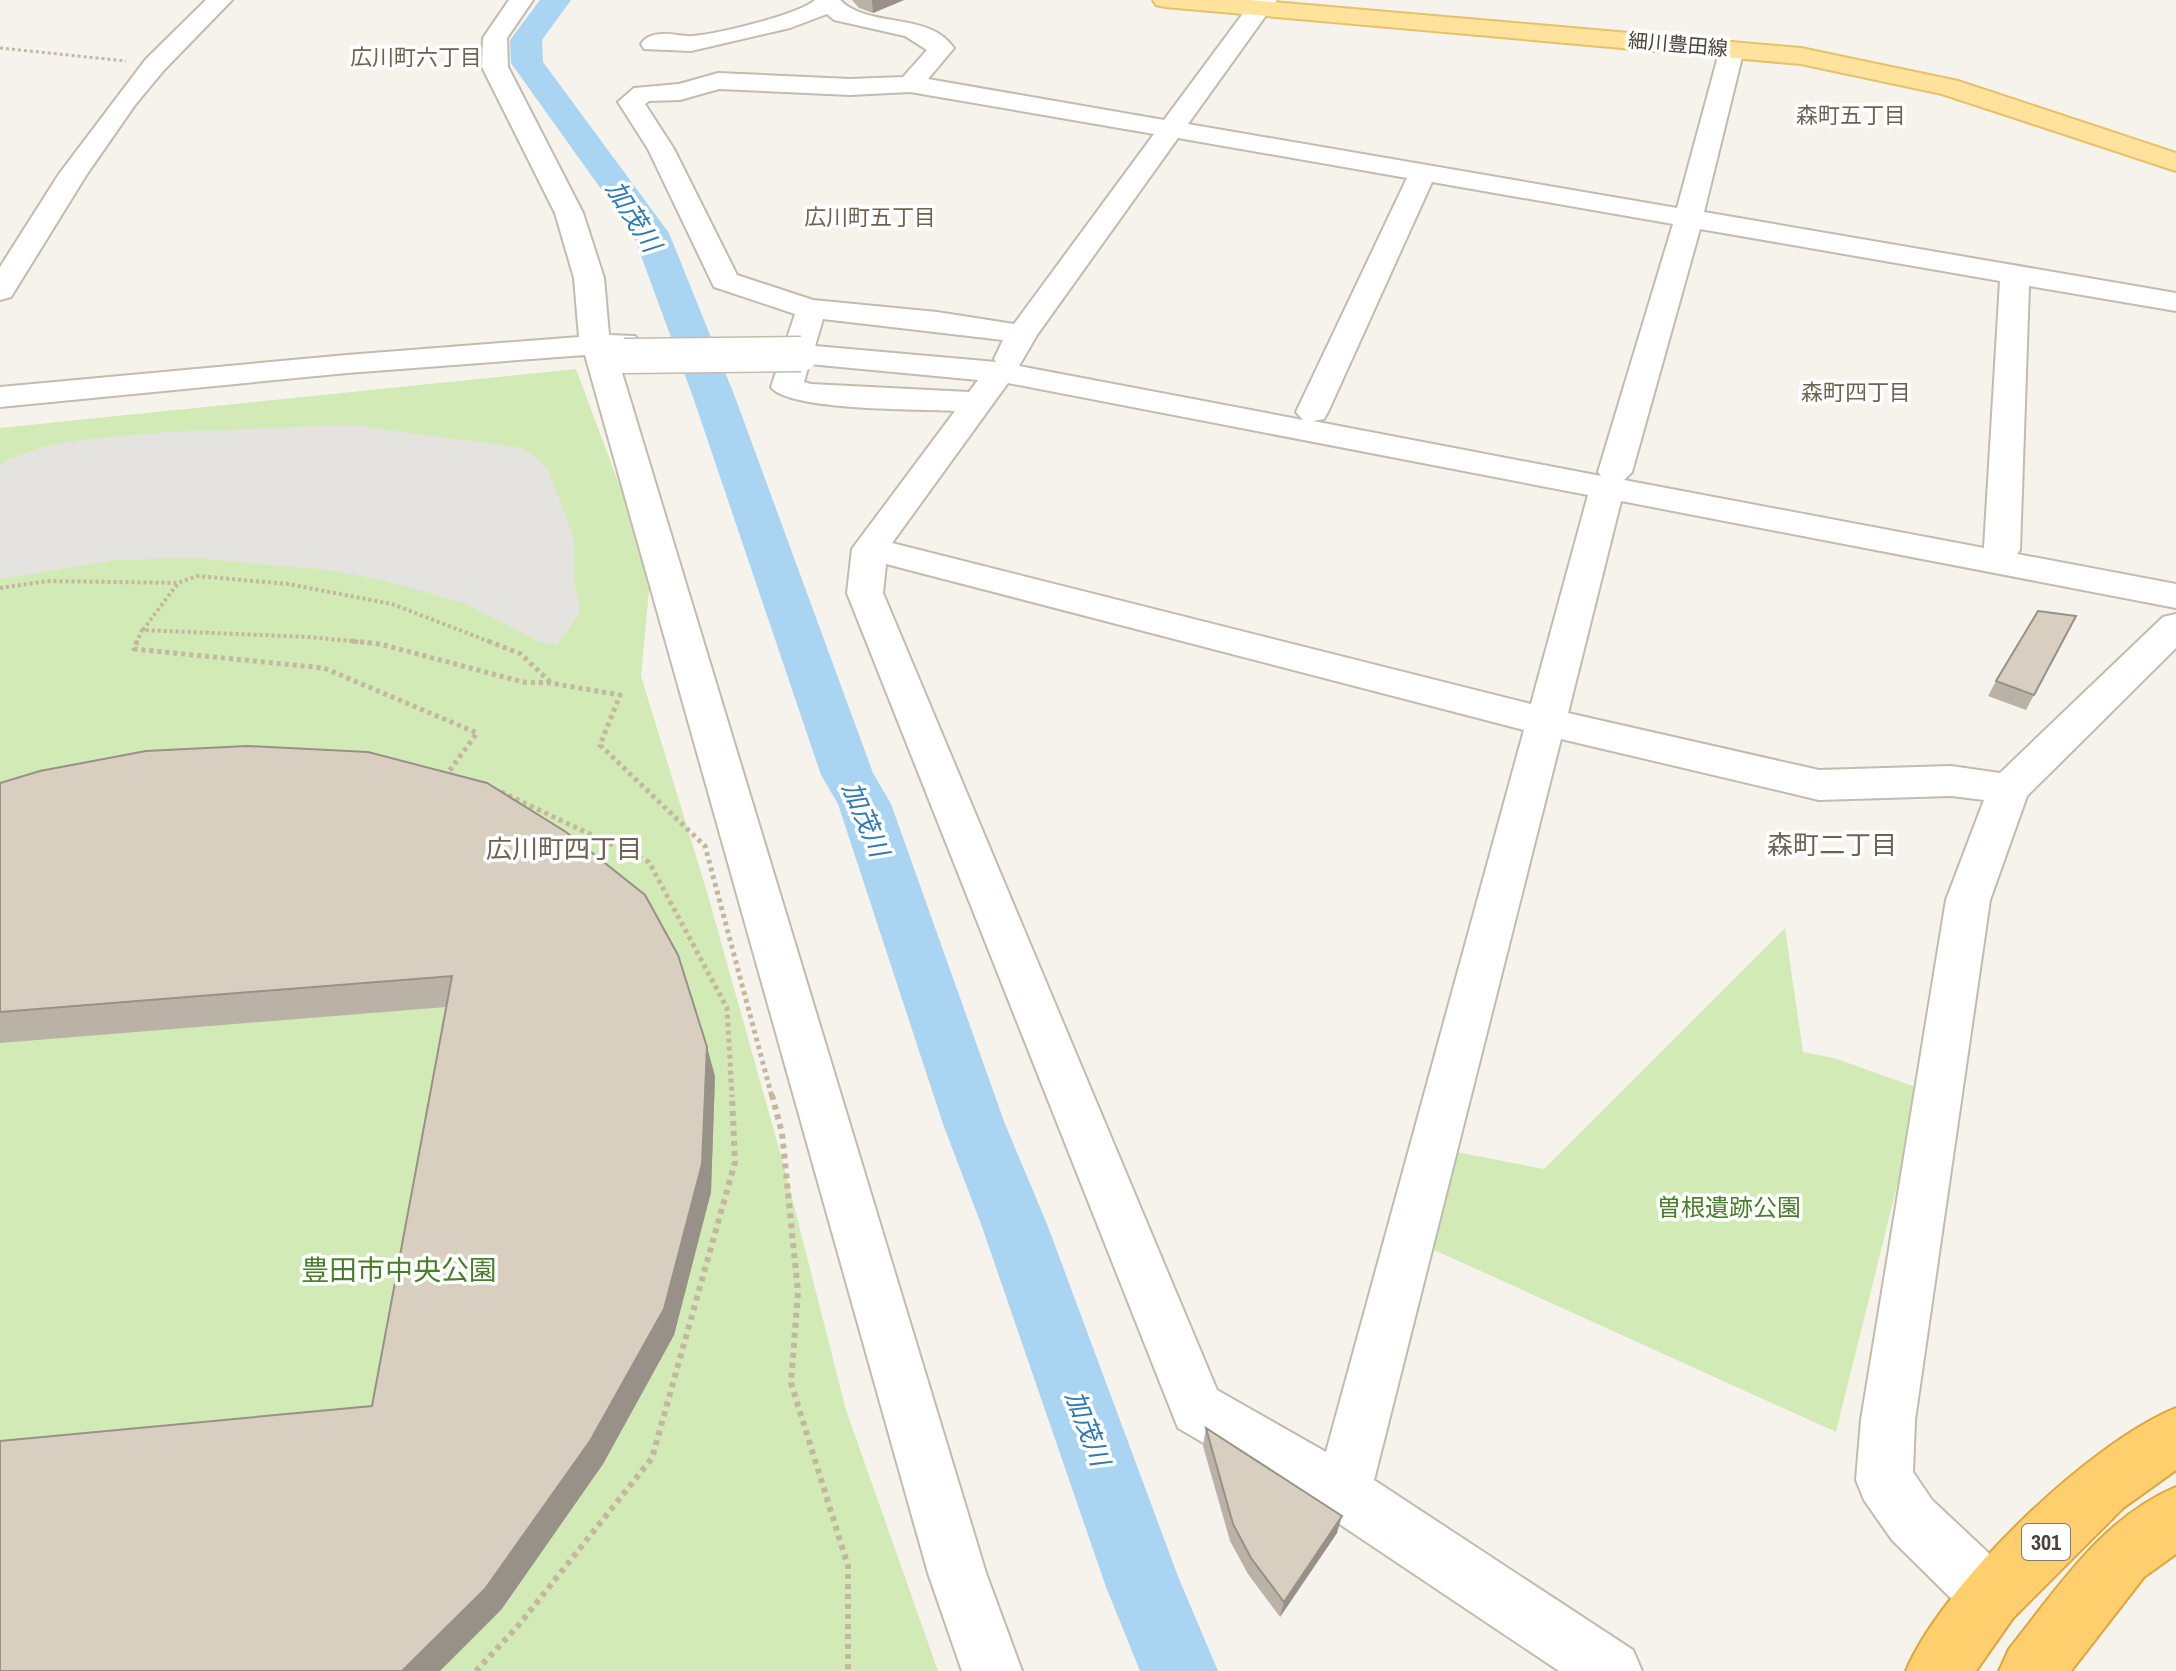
<svg xmlns="http://www.w3.org/2000/svg" width="2176" height="1671" font-family="'Archivo Narrow','Noto Sans JP',sans-serif">
  <rect width="100%" height="100%" fill="#f6f3ec"/>
  <path fill="#d2eab5" d="M576,369L651,570L641,676L707,892L785,1170L846,1410L938,1671H0V428Z
    M1785,928L1803,1052L1834,1058L1921,1089L1836,1432L1432,1249L1451,1151L1544,1169Z"/>
  <path fill="#e5e3e0" d="M350,425L523,448L547,467L573,536L575,584L580,612L557,645L540,642L466,604L386,581L329,570L194,558L115,560L0,579V464L7,460L45,446L88,439L170,432Z"/>
  <g fill="none" stroke-linecap="round" stroke-linejoin="round">
    <path fill="#a9d4f2" fill-rule="evenodd" d="M540,0H571L542,40L543,62L669,233L735,397L873,773L891,804L1005,1124L1047,1224L1179,1579L1218,1671H1140L1106,1587L981,1224L943,1124L838,804L821,775L693,397L633,234L511,63L510,40Z"/>
    <defs>
      <path id="minor" d="M206,0H232L164,70L135,105L87,174L11,297L0,300V267L59,174L146,59Z
        M509,0H533L507,38L508,67L583,213L604,278L609,335L635,336L640,343L635,350L616,353L986,1573L1022,1671H962L928,1573L585,355L347,373L0,407V387L347,355L579,337L574,278L555,213L482,67L483,38Z
        M815,0H840C869,29 929,11 954,48L928,79L1164,120L1253,0H1277L1188,124L1677,208L1720,49L1723,44H1741L1744,49L1704,212L2176,293V311L2029,286L2020,550L2017,554L2176,584V608L1621,501L1568,713L1819,770L1951,766L2000,773L2163,617L2176,614V648L2027,796L1990,900L1915,1420L1913,1472L1932,1500L2012,1575L2020,1596L2012,1617L1991,1625L1970,1617L1892,1540L1864,1500L1856,1480L1861,1420L1946,900L1984,800L1951,796L1819,800L1561,739L1374,1480L1633,1650L1642,1671H1559L1323,1513L1178,1428L847,593L852,549L955,411C921,409 788,411 771,387L795,314L714,287L648,149L618,102L634,88L679,84L718,73L850,79L903,77L927,50L905,36L834,20L827,14L790,28L691,51L644,49L641,44C645,37 654,34 662,34C672,33 683,37 693,36C719,34 800,14 815,0ZM719,89L850,95L910,92L1154,134L1014,324L937,312L813,300L737,275L674,149L645,104L649,101L680,100ZM1178,138L1407,178L1296,412L1303,420L1019,366L1037,335ZM1432,182L1673,224L1598,472L1601,476L1313,421L1324,419L1328,412ZM1700,229L2000,281L1984,548L1624,480L1632,472ZM823,319L1003,340L994,359L996,362L815,346ZM809,364L978,380L969,392L811,384L804,382ZM1008,383L1588,495L1531,704L892,543ZM886,564L1524,730L1326,1452L1217,1390L883,593Z"/>
      <path id="major" d="M1153,0H1250L1801,48L1958,81L2176,153V171L1942,94L1801,64L1165,7L1156,5Z"/>
      <path id="highway" d="M2176,1408V1470L2123,1508L2013,1618L1976,1671H1906C1942,1585 2089,1443 2176,1408Z
        M2176,1487V1554L2144,1577L2071,1671H1999L2009,1649C2058,1588 2102,1518 2176,1487Z"/>
    </defs>
    <use href="#minor" stroke="#c2bbae" stroke-width="4"/>
    <use href="#major" stroke="#e6c16a" stroke-width="4"/>
    <use href="#highway" stroke="#e0a43c" stroke-width="4"/>
    <path stroke="#c4b79f" stroke-width="3" stroke-dasharray="3 3" stroke-linecap="butt" d="M0,48L126,61"/>
    <path stroke="#c4b79f" stroke-width="4" stroke-dasharray="3 3" stroke-linecap="butt" d="M0,588L48,581L178,583L197,576L288,584L392,604L493,643
      M143,630L178,583
      M136,643L142,630L308,637L373,643"/>
    <path stroke="#c4b79f" stroke-width="5" stroke-dasharray="4 4" stroke-linecap="butt" d="M137,641L134,649L324,668L477,733L445,777
      M352,641L380,644L523,682L550,683L620,695L600,745L705,846L772,1097
      M488,641L521,654L550,682
      M501,792L649,862L727,1008L732,1097"/>
    <path stroke="#c4b79f" stroke-width="6" stroke-dasharray="5 5" stroke-linecap="butt" d="M772,1095L782,1133L798,1292L791,1383L848,1566V1671
      M476,1671L518,1626L652,1458L735,1162L732,1095"/>
    <use href="#minor" fill="#fff" fill-rule="evenodd"/>
    <use href="#major" fill="#ffe39c" fill-rule="evenodd"/>
    <use href="#highway" fill="#ffcf6e" fill-rule="evenodd"/>
    <defs>
      <path id="minor-bridge" d="M624,356L801,354"/>
    </defs>
    <use href="#minor-bridge" stroke="#c2bbae" stroke-width="37" stroke-linecap="butt"/>
    <use href="#minor-bridge" stroke="#fff" stroke-width="34"/>
  </g>
  <path fill="#bab2a6" d="M852,0H904L873,13L859,8Z
    M1996,681L2034,695L2026,710L1988,696Z
    M0,783L715,1076L711,1192L674,1335L603,1464L501,1610L372,1406L446,1007L0,1043Z
    M1206,1428L1337,1533L1280,1617L1248,1574L1230,1541L1203,1446Z"/>
  <path fill="#979187" d="M872,0H904L873,13Z
    M707,1047L715,1076L711,1192L674,1335L603,1464L501,1610L440,1671H402Z
    M1342,1516L1337,1533L1280,1617L1284,1602Z"/>
  <path fill="#d8cfc1" stroke="#979187" stroke-width="2" d="M2038,611L2076,616L2034,695L1996,681Z
    M247,746L368,752L487,783L566,832L645,895L678,955L707,1047L702,1164L664,1309L590,1441L485,1589L402,1671H0V1441L372,1406L452,976L0,1012V783L40,771L146,751Z
    M1206,1428L1342,1516L1284,1602L1251,1558L1233,1524Z"/>
  <g text-anchor="middle" dominant-baseline="central" stroke-width="7" stroke-linejoin="round" paint-order="stroke">
    <g font-size="20" fill="#4b4439" stroke="#fff">
      <text transform="translate(1678 44) rotate(5)">細川豊田線</text>
    </g>
    <g font-size="22" fill="#6e6250" stroke="#fff">
      <text x="416" y="57">広川町六丁目</text>
      <text x="1851" y="115">森町五丁目</text>
      <text x="870" y="217">広川町五丁目</text>
      <text x="1856" y="392">森町四丁目</text>
    </g>
    <rect fill="#fff" stroke="#817c74" stroke-width="2" x="2022" y="1524" width="48" height="36" rx="6"/>
    <g font-size="22" font-weight="bold" fill="#4b4439">
      <text x="2046" y="1542">301</text>
    </g>
    <g font-size="24" fill="#4a7f2a" stroke="#fff">
      <text x="1729" y="1207">曽根遺跡公園</text>
    </g>
    <g font-size="26" font-style="italic" fill="#2e7ab2" stroke="#fff">
      <text transform="translate(634 216) rotate(58)">加茂川</text>
      <text transform="translate(866 819) rotate(67)">加茂川</text>
      <text transform="translate(1088 1428) rotate(69)">加茂川</text>
    </g>
    <g font-size="26" fill="#6e6250" stroke="#fff">
      <text x="1832" y="844">森町二丁目</text>
      <text x="564" y="848">広川町四丁目</text>
    </g>
    <g font-size="28" fill="#4a7f2a" stroke="#fff">
      <text x="399" y="1270">豊田市中央公園</text>
    </g>
  </g>
</svg>
